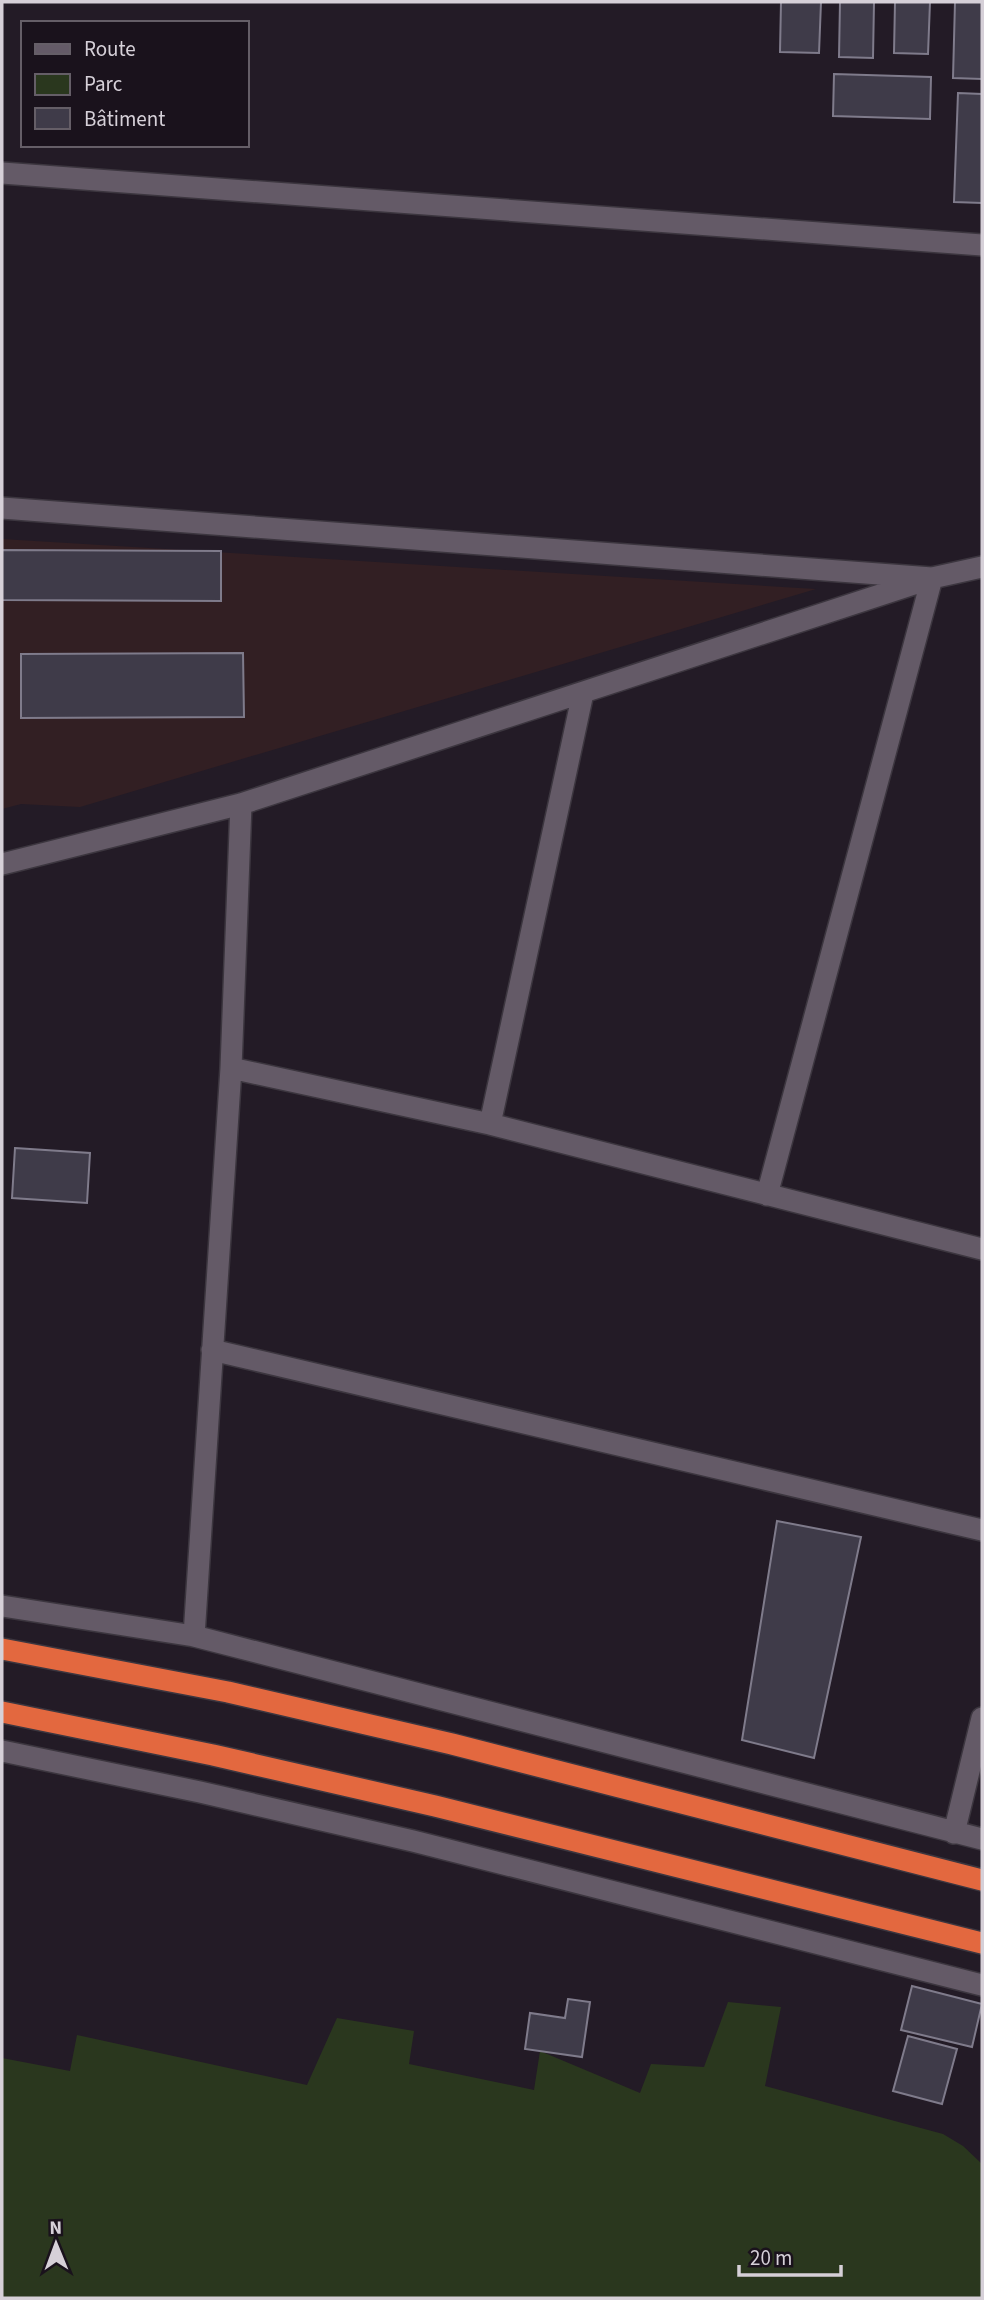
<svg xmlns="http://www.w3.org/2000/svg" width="984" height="2300" font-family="'Source Sans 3',sans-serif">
  <rect width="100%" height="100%" fill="#231b26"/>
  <path fill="#321f23" d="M2,539L816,589L80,807L21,804L2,809Z"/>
  <path fill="#2a371e" d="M728,2002L781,2007L765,2086L943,2134L963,2146L982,2164V2298H2V2058L70,2071L77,2035L307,2085L337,2018L414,2031L409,2064L534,2090L540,2051L640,2093L651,2064L704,2067Z"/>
  <path fill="#3f3b49" stroke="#7f7b8b" stroke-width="2" d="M781,2H821L819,53L780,52Z
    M840,2H874L873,58L839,57Z
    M895,2H930L928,54L894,53Z
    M955,2H982V79L953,78Z
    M834,74L931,77L930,119L833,116Z
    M958,93L982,94V203L954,202Z
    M2,550L221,551V601L2,600Z
    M243,653L244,717L21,718V654Z
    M15,1148L90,1153L87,1203L12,1198Z
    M777,1521L861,1537L814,1758L742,1740Z
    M912,1986L982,2004L972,2047L901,2030Z
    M568,1999L590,2002L582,2057L525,2049L530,2013L565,2018Z
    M908,2036L957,2049L942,2104L893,2091Z"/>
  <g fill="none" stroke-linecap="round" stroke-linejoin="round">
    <defs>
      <path id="minor" d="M2,173L982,245
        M2,508L932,578L767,1195
        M2,864L241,804L932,578L982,567
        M231,1068L490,1124L982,1249
        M490,1124L583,693
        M212,1350L982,1530
        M2,1606L194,1636L982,1839
        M194,1636L231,1068L241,804
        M2,1751L200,1792L413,1841L982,1985
        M954,1833L982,1718"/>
      <path id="highway" d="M2,1649L228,1692L452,1744L982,1880
        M2,1712L213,1755L435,1806L982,1943"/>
    </defs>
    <use href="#minor" stroke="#3c363f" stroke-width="24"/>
    <use href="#highway" stroke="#3c363f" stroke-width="24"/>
    <use href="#minor" stroke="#645a67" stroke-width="21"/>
    <use href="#highway" stroke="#e3683f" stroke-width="21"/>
  </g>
  <rect width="984" height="2300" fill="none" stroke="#d6d0d8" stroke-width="7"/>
  <rect x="21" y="21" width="228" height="126" fill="#1a121c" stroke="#655e67" stroke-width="2"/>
  <rect x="35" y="44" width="35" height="10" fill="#645a67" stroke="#655e67" stroke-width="2"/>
  <text x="84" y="56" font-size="21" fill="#d6d0d8">Route</text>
  <rect x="35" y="74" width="35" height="21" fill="#2a371e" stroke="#655e67" stroke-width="2"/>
  <text x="84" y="91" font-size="21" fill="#d6d0d8">Parc</text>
  <rect x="35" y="108" width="35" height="21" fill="#3f3b49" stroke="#655e67" stroke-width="2"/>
  <text x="84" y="126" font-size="21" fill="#d6d0d8">Bâtiment</text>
  <g transform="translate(56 2244) rotate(359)" stroke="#1a121c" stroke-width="5" paint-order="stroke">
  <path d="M0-5L12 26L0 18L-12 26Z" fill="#d6d0d8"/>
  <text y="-10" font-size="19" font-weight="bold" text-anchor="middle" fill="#d6d0d8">N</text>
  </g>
  <path d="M739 2265v10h102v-10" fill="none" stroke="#d6d0d8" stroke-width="3.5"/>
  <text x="750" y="2265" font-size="21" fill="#d6d0d8" stroke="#1a121c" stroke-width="5" paint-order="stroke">20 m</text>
</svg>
